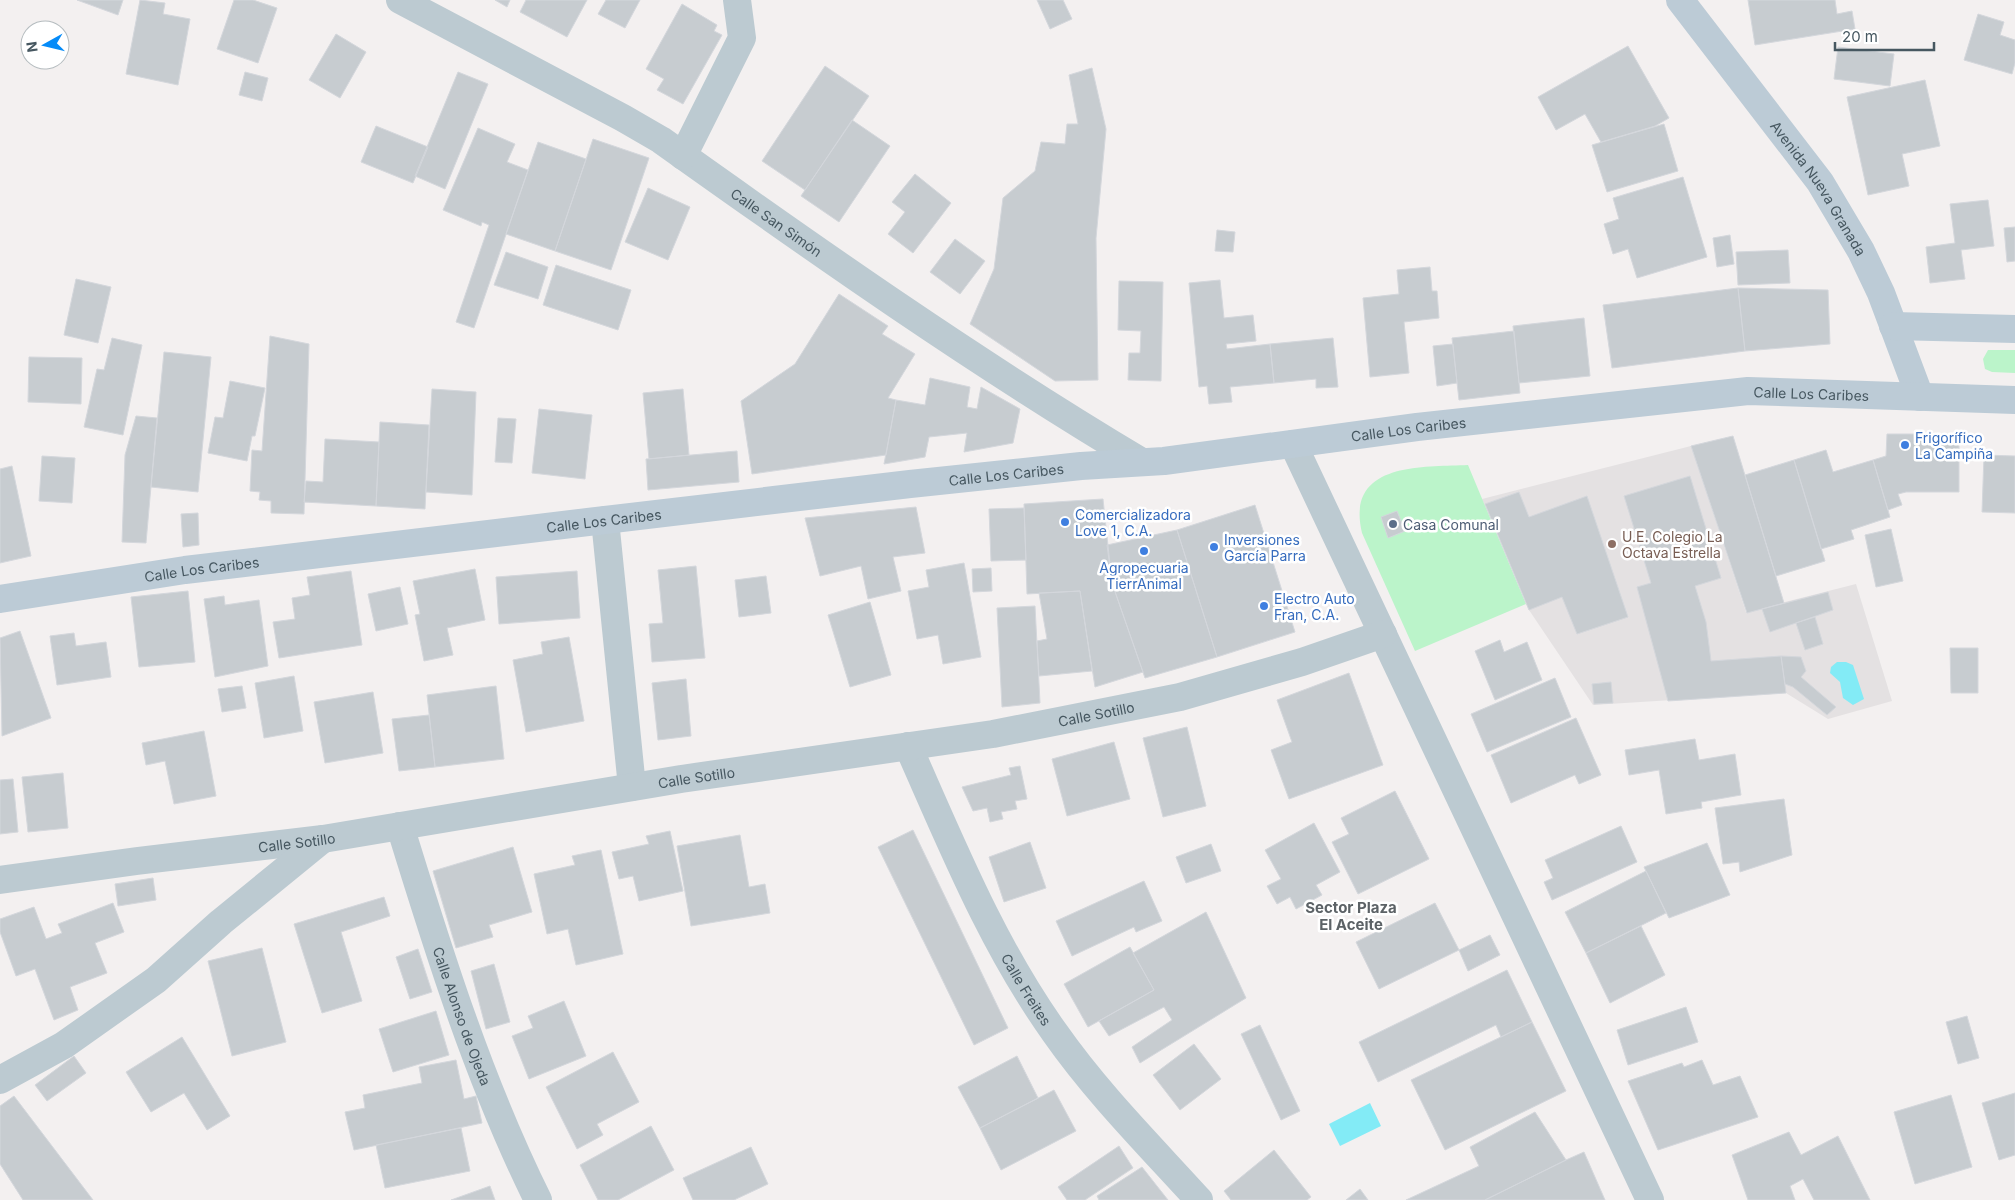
<svg xmlns="http://www.w3.org/2000/svg" width="2015" height="1200" font-family="Inter,sans-serif">
  <rect width="100%" height="100%" fill="#f3f0f0"/>
  <path fill="#e4e1e2" d="M1691,446L1746,612L1856,584L1892,701L1828,719L1786,693L1593,705L1529,610L1482,499Z"/>
  <path fill="#bbf4ca" d="M1988,350H2015V373L1992,372L1985,369L1983,359Z
    M1468,465L1526,604L1415,651L1362,533C1345,462 1422,467 1468,465Z"/>
  <path fill="#83ebf6" d="M1837,662H1846L1853,665L1864,699L1853,705L1843,698L1840,682L1830,673L1831,667Z
    M1370,1103L1381,1126L1340,1146L1329,1124Z"/>
  <path fill="#c7ccd0" stroke="#d4d7dc" d="M77,0H123L118,15Z
    M140,0L165,3L163,14L190,19L178,85L126,74Z
    M234,0H253L277,8L258,63L217,49Z
    M495,0H510L507,7Z
    M526,0H587L567,37L520,12Z
    M606,0H640L625,28L598,14Z
    M1037,0H1063L1072,19L1050,29Z
    M1748,0H1835L1837,14L1852,11L1855,29L1755,45Z
    M682,4L717,25L714,31L722,35L683,104L657,90L664,79L646,69Z
    M1978,14L2004,22L2000,35L2015,40V63L2012,74L1964,60Z
    M336,34L366,52L340,98L309,80Z
    M1628,46L1669,118L1655,126L1601,142L1585,114L1556,130L1538,97Z
    M1838,47L1894,54L1890,86L1834,79Z
    M825,66L869,96L805,190L762,161Z
    M1092,68L1106,129L1096,238L1098,380L1055,381L970,324L994,269L1003,198L1035,171L1041,142L1065,144L1067,124H1078L1069,75Z
    M245,72L268,78L262,101L239,95Z
    M458,72L488,84L445,189L415,176Z
    M1925,80L1940,146L1902,154L1909,186L1868,195L1847,97Z
    M852,120L890,146L839,222L801,196Z
    M1664,124L1678,171L1607,192L1592,145Z
    M376,126L428,147L413,183L361,162Z
    M478,128L515,144L507,162L528,170L474,328L456,322L489,225L482,222L481,226L443,210Z
    M593,139L649,158L611,270L555,251Z
    M538,142L586,159L555,251L506,234Z
    M915,174L951,203L913,253L888,234L905,212L892,202Z
    M1683,177L1707,257L1637,278L1628,249L1613,254L1604,224L1619,219L1613,198Z
    M648,188L690,207L668,260L625,242Z
    M1988,200L1994,246L1961,250L1965,279L1930,283L1926,247L1955,243L1950,204Z
    M2015,227V261L2007,262L2004,228Z
    M1217,230L1235,232L1233,252L1215,251Z
    M1730,235L1734,264L1717,267L1713,238Z
    M955,239L985,261L960,294L930,272Z
    M1788,250L1790,283L1738,285L1736,252Z
    M506,252L548,267L538,299L494,285Z
    M556,265L631,290L618,330L543,305Z
    M1430,267L1432,291H1437L1439,318L1404,322L1409,373L1370,377L1363,298L1399,294L1397,270Z
    M76,279L111,287L98,343L64,335Z
    M1220,280L1224,318L1253,315L1256,341L1226,344L1227,349L1270,344L1274,383L1230,387L1232,402L1209,404L1207,386L1199,387L1189,283Z
    M1119,281L1163,282L1161,381L1128,380L1129,353H1140L1141,331L1118,330Z
    M1738,288L1828,290L1830,344L1745,351Z
    M1738,288L1745,351L1612,368L1603,305Z
    M839,294L888,326L882,334L915,354L888,398L896,400L886,455L752,474L741,401L795,364Z
    M1584,318L1590,376L1519,383L1513,326Z
    M1514,331L1520,393L1459,400L1452,338Z
    M270,336L309,344L304,514L271,513V501L259,500L260,492L250,491L252,450L262,451Z
    M112,338L142,345L123,435L84,427L97,369L104,370Z
    M1333,338L1338,387L1316,388V379L1274,383L1270,344Z
    M1453,344L1457,383L1437,386L1433,346Z
    M164,352L211,357L198,492L151,487Z
    M29,357L82,358L81,404L28,402Z
    M930,378L970,387L967,407L977,409L981,387L1020,409L1013,443L964,452L967,433L929,437L925,457L884,464L896,400L925,405Z
    M230,381L265,388L255,436H252L247,461L208,453L215,417L223,418Z
    M432,389L476,392L472,495L426,492Z
    M683,389L689,455L649,459L643,393Z
    M539,409L592,415L585,479L532,473Z
    M136,416L157,418L146,543L122,542L125,455Z
    M498,418L516,419L512,463L495,462Z
    M380,422L429,425L425,509L376,506Z
    M1887,434H1959V492H1906L1898,494L1902,505L1888,510L1873,460L1886,456Z
    M1733,436L1784,603L1747,613L1691,446Z
    M325,439L379,442L376,506L304,502L306,481L323,482Z
    M1826,450L1833,472L1873,460L1890,517L1851,530L1854,539L1821,549L1794,460Z
    M737,451L739,482L648,490L646,459Z
    M1984,455L2015,456V513L1982,512Z
    M42,456L75,458L72,503L39,501Z
    M1794,460L1825,561L1776,576L1745,475Z
    M12,466L31,556L0,563V469Z
    M1690,476L1721,578L1695,586L1706,622L1711,661L1781,656L1786,693L1668,701L1637,587L1651,583L1624,496Z
    M1519,492L1529,517L1587,496L1628,617L1577,634L1562,597L1529,610L1485,504Z
    M1103,499L1112,583L1143,672L1095,687L1080,591L1027,594L1024,504Z
    M1255,505L1295,632L1217,657L1177,530Z
    M916,507L925,553L893,557L901,591L868,599L861,566L820,576L805,518Z
    M1024,508L1026,560L991,561L989,509Z
    M1397,511L1405,531L1388,538L1381,517Z
    M198,513L199,545L183,547L181,514Z
    M1891,529L1903,581L1876,587L1865,535Z
    M1177,530L1217,657L1145,678L1112,583L1107,545Z
    M964,563L981,657L943,664L938,635L917,639L908,591L929,587L926,570Z
    M696,566L705,658L652,662L649,624L663,623L658,570Z
    M991,568L992,591L973,592L972,569Z
    M475,569L485,620L447,628L453,655L424,661L415,615L420,614L413,581Z
    M351,571L362,645L279,658L273,622L295,619L292,598L310,595L307,577Z
    M577,571L580,618L499,624L496,577Z
    M766,576L771,613L739,617L735,580Z
    M400,587L408,624L376,631L368,594Z
    M188,591L195,662L139,667L131,597Z
    M1080,591L1092,671L1039,676L1037,641L1047,639L1039,593Z
    M1828,592L1833,610L1770,632L1762,609Z
    M224,596L225,605L259,600L268,666L215,677L204,599Z
    M870,602L891,675L850,687L828,615Z
    M1035,606L1040,703L1002,707L997,608Z
    M1815,617L1823,644L1805,650L1796,623Z
    M20,631L51,718L2,736L0,638Z
    M74,633L76,646L106,642L111,677L57,685L50,636Z
    M569,637L584,721L526,732L513,660L543,654L541,642Z
    M1500,640L1504,652L1527,642L1542,680L1495,700L1475,651Z
    M1950,648H1978V693H1951Z
    M1781,656L1801,657L1806,671L1801,677L1836,707L1827,715L1793,687L1785,684Z
    M1349,673L1383,765L1289,799L1271,750L1292,742L1277,700Z
    M294,676L303,731L264,738L255,683Z
    M1555,678L1571,717L1487,752L1471,714Z
    M686,679L691,736L658,740L652,683Z
    M1611,682L1613,703L1594,704L1592,684Z
    M242,686L246,708L222,712L218,689Z
    M496,686L504,759L435,767L427,695Z
    M373,692L383,753L325,763L314,702Z
    M429,715L435,767L399,771L392,719Z
    M1576,718L1601,775L1579,784L1575,775L1511,803L1491,755Z
    M1187,727L1206,806L1163,817L1143,738Z
    M204,731L216,796L174,804L165,761L146,765L142,743Z
    M1695,739L1699,760L1735,754L1741,795L1701,802L1702,808L1666,814L1659,770L1629,775L1625,750Z
    M1114,742L1130,799L1067,816L1052,759Z
    M1020,766L1027,799L1015,801L1017,809L1001,812L1003,819L990,822L987,808L973,811L962,787L1011,775L1009,768Z
    M63,773L68,828L28,832L22,777Z
    M13,779L18,832L0,834V780Z
    M1395,791L1429,859L1358,894L1332,842L1349,834L1341,818Z
    M1784,799L1792,855L1740,872L1739,862L1723,864L1715,808Z
    M1314,823L1340,872L1316,885L1322,895L1296,909L1290,897L1277,904L1267,886L1281,879L1265,850Z
    M1621,826L1637,862L1552,900L1544,882L1553,878L1545,860Z
    M913,830L1008,1028L974,1045L878,847Z
    M670,831L683,891L639,901L633,876L619,879L612,852L649,844L646,836Z
    M740,835L749,887L765,884L770,913L691,926L677,846Z
    M1030,842L1046,888L1004,902L989,857Z
    M1707,843L1730,895L1669,918L1644,867Z
    M1211,844L1221,871L1186,883L1176,857Z
    M513,847L532,912L489,925L493,937L456,948L433,871Z
    M601,850L623,954L576,965L568,929L547,934L534,874L575,865L572,856Z
    M1646,871L1666,913L1586,953L1565,912Z
    M153,878L156,900L118,906L115,884Z
    M1144,881L1162,921L1136,932L1134,927L1072,956L1056,921Z
    M384,897L390,916L341,932L362,1001L322,1013L294,924Z
    M113,903L124,932L95,943L107,973L70,987L78,1010L54,1020L35,969L16,976L0,932V919L34,907L46,939L62,933L58,924Z
    M1435,903L1459,950L1379,989L1356,942Z
    M1206,912L1246,998L1140,1063L1132,1047L1172,1020L1164,1007L1109,1036L1099,1021L1154,990L1133,953Z
    M1641,926L1665,975L1610,1003L1586,953Z
    M1490,935L1500,955L1468,971L1459,950Z
    M1130,947L1154,990L1088,1027L1064,984Z
    M262,948L286,1042L232,1056L208,961Z
    M418,949L432,992L410,999L396,957Z
    M494,964L510,1022L486,1029L471,971Z
    M1507,970L1532,1022L1501,1037L1496,1025L1378,1082L1359,1042Z
    M564,1001L586,1056L529,1079L512,1036L533,1028L528,1016Z
    M1686,1007L1698,1042L1628,1065L1617,1030Z
    M436,1011L449,1055L393,1072L379,1029Z
    M1967,1016L1979,1058L1958,1064L1946,1022Z
    M1532,1022L1566,1091L1445,1150L1411,1080Z
    M1260,1025L1300,1111L1281,1120L1241,1034Z
    M182,1037L230,1116L207,1130L184,1093L151,1112L126,1072Z
    M1194,1044L1221,1079L1180,1110L1153,1075Z
    M613,1052L639,1102L597,1124L603,1135L577,1149L546,1087Z
    M74,1056L86,1073L47,1101L35,1085Z
    M1017,1056L1038,1098L980,1128L958,1087Z
    M456,1060L464,1099L476,1096L482,1123L354,1150L345,1112L365,1108L363,1095L422,1083L419,1067Z
    M1702,1060L1713,1085L1740,1076L1758,1117L1658,1150L1628,1081L1682,1063L1684,1067Z
    M1054,1090L1076,1131L1001,1170L980,1128Z
    M2015,1093V1155L1999,1160L1982,1103Z
    M1951,1095L1972,1167L1915,1184L1894,1112Z
    M14,1096L93,1200H23L0,1164V1106Z
    M1535,1112L1566,1160L1485,1200H1406L1479,1166L1470,1147Z
    M651,1126L674,1170L618,1200H598L580,1165Z
    M461,1128L470,1171L385,1188L376,1145Z
    M1789,1132L1801,1155L1838,1136L1870,1200H1814L1803,1179L1790,1186L1795,1200H1748L1732,1155Z
    M1119,1146L1133,1168L1085,1200H1067L1058,1187Z
    M751,1147L768,1184L734,1200H693L683,1178Z
    M1274,1150L1311,1197L1307,1200H1231L1224,1191Z
    M1584,1152L1605,1200H1485L1566,1160Z
    M1142,1167L1168,1200H1099L1097,1196Z
    M490,1186L495,1200H451Z
    M1360,1189L1368,1200H1346Z"/>
  <g fill="none" stroke-linecap="round" stroke-linejoin="round">
    <g stroke="#bccad1" stroke-width="28">
      <path id="s1" d="M400,0L623,118L661,140C818,252 976,363 1142,462"/>
      <path d="M683,156L742,38L737,0"/>
      <path d="M1293,444L1650,1200"/>
      <path d="M605,520L632,787"/>
      <path id="s2" d="M908,746C952,845 992,945 1055,1033C1097,1093 1150,1146 1199,1200"/>
      <path id="s3" d="M400,826C439,953 479,1081 538,1200"/>
      <path id="s4" d="M0,880L137,861L323,839L681,779L993,734L1180,697L1302,662L1383,634"/>
      <path d="M0,1080L64,1045L156,980L221,922L323,839"/>
    </g>
    <g stroke="#bccbd6" stroke-width="28">
      <path id="s5" d="M1680,0L1820,182L1861,251L1881,293L1920,397"/>
      <path d="M1893,326L2015,329"/>
      <path id="s6" d="M0,599L185,570L588,522L910,484L1081,466L1164,461L1417,427L1748,391L2015,400"/>
    </g>
  </g>
  <g fill="#3f7fe0" stroke="#fff" stroke-width="2">
    <circle cx="1905" cy="445" r="5"/>
    <circle cx="1065" cy="522" r="5"/>
    <circle cx="1214" cy="547" r="5"/>
    <circle cx="1144" cy="551" r="5"/>
    <circle cx="1264" cy="606" r="5"/>
  </g>
  <circle fill="#5c6f8a" stroke="#fff" stroke-width="2" cx="1393" cy="524" r="5"/>
  <circle fill="#8d6e63" stroke="#fff" stroke-width="2" cx="1612" cy="544" r="5"/>
  <g text-anchor="middle" dominant-baseline="central" stroke-width="5" stroke-linejoin="round" paint-order="stroke">
    <g font-size="14" fill="#465760" stroke="#fff">
      <text stroke="none"><textPath href="#s5" startOffset="234">Avenida Nueva Granada</textPath></text>
      <text stroke="none"><textPath href="#s1" startOffset="438">Calle San Simón</textPath></text>
      <text stroke="none"><textPath href="#s6" startOffset="1824">Calle Los Caribes</textPath></text>
      <text stroke="none"><textPath href="#s6" startOffset="1419">Calle Los Caribes</textPath></text>
      <text stroke="none"><textPath href="#s6" startOffset="1014">Calle Los Caribes</textPath></text>
      <text stroke="none"><textPath href="#s6" startOffset="609">Calle Los Caribes</textPath></text>
      <text stroke="none"><textPath href="#s6" startOffset="204">Calle Los Caribes</textPath></text>
      <text stroke="none"><textPath href="#s4" startOffset="1109">Calle Sotillo</textPath></text>
      <text stroke="none"><textPath href="#s4" startOffset="704">Calle Sotillo</textPath></text>
      <text stroke="none"><textPath href="#s4" startOffset="299">Calle Sotillo</textPath></text>
      <text stroke="none"><textPath href="#s2" startOffset="271">Calle Freites</textPath></text>
      <text stroke="none"><textPath href="#s3" startOffset="200">Calle Alonso de Ojeda</textPath></text>
    </g>
    <g font-size="14" fill="#366cbe" stroke="#fff" text-anchor="start">
      <text x="1915" y="437">Frigorífico<tspan x="1915" dy="16">La Campiña</tspan></text>
      <text x="1075" y="514">Comercializadora<tspan x="1075" dy="16">Love 1, C.A.</tspan></text>
      <text x="1224" y="539">Inversiones<tspan x="1224" dy="16">García Parra</tspan></text>
      <text x="1144" y="567" text-anchor="middle">Agropecuaria<tspan x="1144" dy="16">TierrAnimal</tspan></text>
      <text x="1274" y="598">Electro Auto<tspan x="1274" dy="16">Fran, C.A.</tspan></text>
    </g>
    <g font-size="14" fill="#4e5e75" stroke="#fff" text-anchor="start">
      <text x="1403" y="524">Casa Comunal</text>
    </g>
    <g font-size="14" fill="#785e54" stroke="#fff" text-anchor="start">
      <text x="1622" y="536">U.E. Colegio La<tspan x="1622" dy="16">Octava Estrella</tspan></text>
    </g>
    <g font-size="15" font-weight="bold" fill="#5c6266" stroke="#fff">
      <text x="1351" y="907">Sector Plaza<tspan x="1351" dy="17">El Aceite</tspan></text>
    </g>
  </g>
  <g transform="translate(45 45) rotate(262)"><circle r="24" fill="#ffffff" stroke="#b5bcbf"/>
  <path d="M0-4L9 19L0 12L-9 19Z" fill="#058bf8"/>
  <text y="-8" font-size="14" font-weight="bold" text-anchor="middle" fill="#465760">N</text>
  </g>
  <path d="M1835 42v8h99v-8" fill="none" stroke="#465760" stroke-width="2.5"/>
  <text x="1842" y="42" font-size="15" fill="#465760" stroke="#ffffff" stroke-width="4" paint-order="stroke">20 m</text>
</svg>
